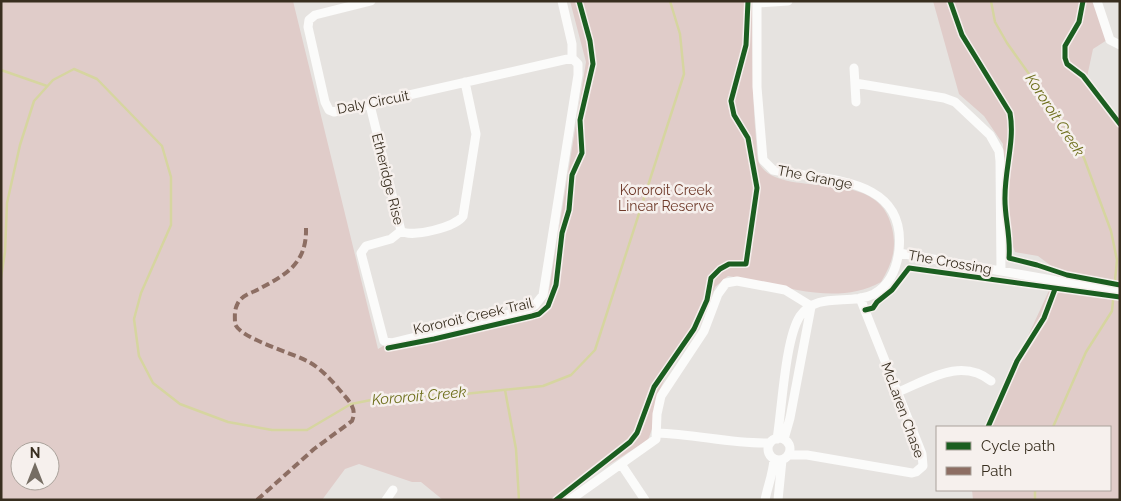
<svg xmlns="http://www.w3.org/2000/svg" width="1121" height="501" font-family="Raleway,sans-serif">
  <rect width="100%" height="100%" fill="#e6e3e0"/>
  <path fill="#e0ccc9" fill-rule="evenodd" d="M1,1H293L378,349L383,346L458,331L536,311L547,303L586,62L570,1H752C752,47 752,93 756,139C757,146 756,158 760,165C783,201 879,164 892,228C897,249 892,264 881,282C833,308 779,283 728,276L715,287L701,323L667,374L656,398L652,429L648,440L591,476L561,500H443L421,482H412L359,464L345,469L322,500H1ZM20,451H50V481H20Z
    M933,1H1094L1107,40L1093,49L1087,77L1120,122V500H973L972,490H1110V427H986L1058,271L1038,256L1015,252L1006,228L1003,144L984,116L959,94Z"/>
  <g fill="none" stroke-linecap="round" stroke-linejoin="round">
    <path stroke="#d6d5a0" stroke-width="2.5" d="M991,1L995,22L1007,43L1061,119L1084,158L1111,231L1117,260L1112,311L1086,352L1053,427
      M1,70L47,86
      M1,277L5,252L7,203L20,145L34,101L53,80L74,69L97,79L162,146L171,177V225L141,293L134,319L139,356L153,383L180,404L228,422L272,430H307L351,404L381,398L464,394L543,386L571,375L595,350L684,74L680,34L670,1
      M505,390L516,449L519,500
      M1035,490V500"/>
    <path stroke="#fbfbfa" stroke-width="9" d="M371,1L315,15L309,20L308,27L325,102L329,110L334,112L572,58
      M562,1L572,44V58
      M757,1V87L763,160L773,170C823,181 907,175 899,250C897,267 890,285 874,294C850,306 817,291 800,316C785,339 782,409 777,439
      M1097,1L1110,40L1120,45
      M758,3L788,1
      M854,68L856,102
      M855,83L944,98L955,102L990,135L999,151L1000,161L1001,270
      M370,105L401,231C412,238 456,227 463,216L476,134L465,82
      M401,231L391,239L366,246L361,253L384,341L391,343L526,310L535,305L543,295L578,75V64L572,58
      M899,253L1120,292
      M898,392C928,380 961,357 991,381
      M657,433C695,434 732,444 770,443
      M768 449a11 11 0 1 1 22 0a11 11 0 1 1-22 0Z
      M784,439L790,418L811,307
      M788,455H807L912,473L916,472L923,466L922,454L860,298
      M621,464L645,500
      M386,500L393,490
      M570,500L656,439L657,414L661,396L704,331L718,294L726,283L737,281L785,290L811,306
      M765,500C768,485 773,474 774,459
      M778,500L782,460"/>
    <path stroke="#8d6e63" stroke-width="4" stroke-dasharray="8 4" stroke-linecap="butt" d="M257,500L314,449L352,421C357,409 350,402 343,394C333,382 323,370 309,362C293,353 241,339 235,324C235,318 234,311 237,305C240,297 248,294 255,291C284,276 307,265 306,228"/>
    <defs>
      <path id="cycleway" d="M950,1L962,35L1010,113C1015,140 1005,168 1005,196C1004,216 1011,235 1009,258L1037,265L1067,275L1120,285
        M1083,1L1079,22L1065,46V58L1067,64L1083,76L1120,124
        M865,310L873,308L877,302L892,290L909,268L1120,297
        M388,348L434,339L532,316L539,314L548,306L556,285L562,233L569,210L572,175L582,153L580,120L593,64L590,41L579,1
        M988,427L1017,361L1044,318L1055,289
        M556,500L630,442L637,433L654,387L694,329L707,300L711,278L720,269L729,264H746L757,188L748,138L734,115L731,101L746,45L748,1"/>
    </defs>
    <use href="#cycleway" stroke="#f6f0ed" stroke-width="8"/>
    <use href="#cycleway" stroke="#1b5e20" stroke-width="5"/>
  </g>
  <g text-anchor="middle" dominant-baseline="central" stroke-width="5" stroke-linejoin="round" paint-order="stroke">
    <g font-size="14" fill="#382e1f" stroke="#f6f0ed">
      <text transform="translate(373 102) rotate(-11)">Daly Circuit</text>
      <text transform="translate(815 177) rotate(11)">The Grange</text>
      <text transform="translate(388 179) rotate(76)">Etheridge Rise</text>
      <text transform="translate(950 262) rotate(10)">The Crossing</text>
      <text transform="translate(473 316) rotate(-13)">Kororoit Creek Trail</text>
      <text transform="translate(903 410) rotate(70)">McLaren Chase</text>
    </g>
    <g font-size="14" fill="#6f3a2a" stroke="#f6f0ed">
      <text x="666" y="190">Kororoit Creek<tspan x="666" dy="16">Linear Reserve</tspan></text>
    </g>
    <g font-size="15" font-style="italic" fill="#6d6e1a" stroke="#f6f0ed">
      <text transform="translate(1055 115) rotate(57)">Kororoit Creek</text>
      <text transform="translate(419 396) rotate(-5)">Kororoit Creek</text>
    </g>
  </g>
  <rect width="1121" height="501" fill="none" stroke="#382e1f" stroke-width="5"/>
  <rect x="936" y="426" width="175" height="65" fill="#f6f0ed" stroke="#aaa29b"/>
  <rect x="946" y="442" width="25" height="8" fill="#1b5e20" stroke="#aaa29b"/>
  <text x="981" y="451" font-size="15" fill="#382e1f">Cycle path</text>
  <rect x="946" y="467" width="25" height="8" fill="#8d6e63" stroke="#aaa29b"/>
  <text x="981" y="476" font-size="15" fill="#382e1f">Path</text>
  <g transform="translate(35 466)"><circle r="24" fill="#f6f0ed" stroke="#aaa29b"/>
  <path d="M0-4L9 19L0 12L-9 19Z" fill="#756d63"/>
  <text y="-8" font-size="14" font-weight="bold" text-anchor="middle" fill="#382e1f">N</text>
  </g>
</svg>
